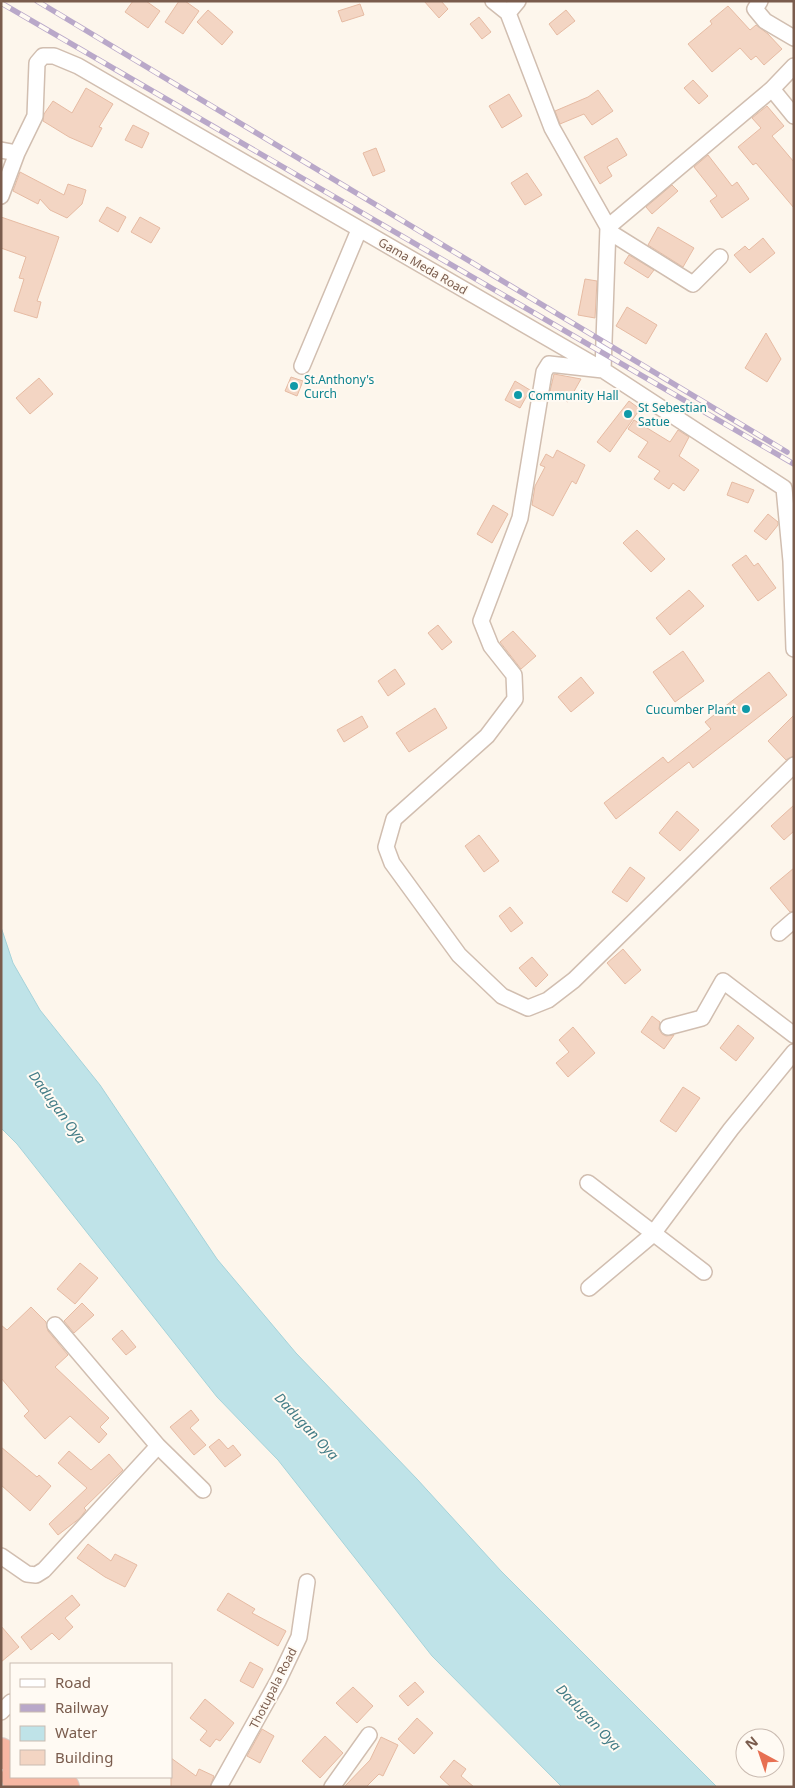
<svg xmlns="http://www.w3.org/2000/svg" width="795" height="1788" font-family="'Noto Sans',sans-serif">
  <rect width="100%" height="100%" fill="#fdf6ec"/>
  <path fill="#bfe3e8" stroke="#a5d3da" d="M1,927L13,963L40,1010L100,1085L217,1259L296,1353L417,1479L501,1571L717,1787H562L432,1656L278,1460L217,1397L17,1144L1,1128Z"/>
  <path fill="#f3d5c3" stroke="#e6bba3" d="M133,1H146L160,11L148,28L125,12Z
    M179,1H185L199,11L183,34L165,22Z
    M424,1H441L448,9L439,18Z
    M360,4L364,15L342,22L338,11Z
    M728,6L750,30L756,25L768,34L782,49L764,65L756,56L751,60L740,48L712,72L688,44L712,24L710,21Z
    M208,10L233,32L222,45L197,22Z
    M566,10L575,21L557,35L549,24Z
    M479,17L491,32L482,39L470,24Z
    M693,80L708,96L699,104L684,88Z
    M86,88L113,104L99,127L102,128L92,147L69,137L43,121L44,114L53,101L72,113Z
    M598,90L613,111L592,125L584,114L560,124L555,111L588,97Z
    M509,94L522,116L502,128L489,106Z
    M767,106L784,126L772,136L794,162V208L756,163L753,165L738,147L761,128L752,118Z
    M133,125L149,133L142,148L125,140Z
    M617,138L627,155L607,167L612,176L600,184L584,157Z
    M376,148L385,171L373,176L363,153Z
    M708,155L732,186L737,182L749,199L722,218L710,201L717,196L694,167Z
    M20,172L64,195L68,184L86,190L82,204L67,218L50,210L40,199L38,204L13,191Z
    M527,173L542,195L525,205L511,183Z
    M672,185L678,191L652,214L646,207Z
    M107,207L126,217L118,232L99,221Z
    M1,217L59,237L37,301L41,302L37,318L14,311L24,279L19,278L26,257L1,248Z
    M140,217L160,228L151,243L131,232Z
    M658,227L694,248L683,267L648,245Z
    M763,238L775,253L750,273L734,255L745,246L749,250Z
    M629,255L654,270L648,278L624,263Z
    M585,279L597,281L595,318L578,315Z
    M627,307L657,325L646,344L616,326Z
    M766,333L781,359L767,382L745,368Z
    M554,374L581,379L568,402L550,391Z
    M291,377L303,381L297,396L285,391Z
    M39,378L53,394L30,414L16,398Z
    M515,381L530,390L520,408L505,400Z
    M629,401L640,409L610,452L597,442Z
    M634,420L670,442L678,430L689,437L679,456L699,470L684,491L673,483L669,489L654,479L660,471L638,457L648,442L628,429Z
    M557,450L585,465L576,484L572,481L553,516L532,505L535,486L545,467L540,465L546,454L553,458Z
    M732,482L754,490L748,503L727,495Z
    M493,505L508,514L492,543L477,534Z
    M768,514L778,522V525L766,540L754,531Z
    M637,530L665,559L651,572L623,543Z
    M746,555L754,566L758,563L776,588L758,601L732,565Z
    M689,590L704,606L670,635L656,618Z
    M438,625L452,642L442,650L428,633Z
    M513,631L536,656L521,669L500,642Z
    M683,651L704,681L675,702L653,672Z
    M395,669L405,684L388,696L378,681Z
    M769,672L787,695L693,768L689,762L616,819L604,803L663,757L668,763L711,729L705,722Z
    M581,677L594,693L571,712L558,697Z
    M435,708L447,728L409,752L396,733Z
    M794,715V756L786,760L768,741Z
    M362,716L368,727L344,742L337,730Z
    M794,805V831L784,840L771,826Z
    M677,811L699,830L680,851L659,833Z
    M479,835L499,861L484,872L465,846Z
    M630,867L645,878L627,902L612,892Z
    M794,868V911L790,912L770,888Z
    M510,907L523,923L511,932L499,916Z
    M623,949L641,970L625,984L607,963Z
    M532,957L548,975L536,987L519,968Z
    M652,1016L660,1022L659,1029L662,1034L666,1036L674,1035L664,1049L641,1032Z
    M738,1025L754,1038L736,1061L720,1048Z
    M573,1027L595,1053L568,1077L556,1063L569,1052L559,1040Z
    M683,1087L700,1098L676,1132L660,1121Z
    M80,1263L98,1278L75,1304L57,1289Z
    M82,1303L94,1315L74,1333L64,1321Z
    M31,1307L46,1322L48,1331L68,1355L55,1367L109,1418L100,1427L107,1434L99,1443L70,1416L45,1439L24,1416L29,1411L1,1378V1325L7,1330Z
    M122,1330L136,1347L126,1355L112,1339Z
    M191,1410L199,1420L190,1428L206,1445L194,1455L170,1427Z
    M219,1439L228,1449L233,1445L241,1455L225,1467L209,1447Z
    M1,1447L37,1477L39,1475L51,1486L30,1511L1,1485Z
    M69,1451L91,1470L109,1454L123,1470L84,1508L86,1510L80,1518L58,1535L49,1524L87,1488L58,1463Z
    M88,1544L111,1561L115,1554L137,1565L125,1587L105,1577L77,1558Z
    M228,1593L255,1609L252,1613L286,1631L278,1646L217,1610Z
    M72,1595L80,1605L65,1618L73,1627L59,1640L52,1633L31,1650L21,1637Z
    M1,1626L19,1647L1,1662Z
    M250,1662L263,1669L253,1688L240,1681Z
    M415,1682L424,1692L408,1706L399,1696Z
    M353,1687L373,1706L357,1723L336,1703Z
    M205,1699L234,1723L220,1741L216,1739L210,1747L200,1740L207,1731L190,1718Z
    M417,1718L433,1733L414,1754L398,1739Z
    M262,1729L274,1736L260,1763L247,1756Z
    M325,1736L343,1753L320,1778L302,1761Z
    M381,1737L398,1745L383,1776L379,1774L366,1787H344L370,1760Z
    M171,1758L196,1776L199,1769L214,1776L210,1787H171Z
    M454,1760L466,1769L461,1776L474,1787H451L440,1777Z"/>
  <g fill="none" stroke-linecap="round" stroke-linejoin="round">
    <defs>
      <path id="street" d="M493,1L508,13L518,1
        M760,1L755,9L765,21L794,38
        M508,13L552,128L608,227
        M794,66L772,89L608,227L603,370L549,364L544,372L520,518L481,621L491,646L514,675L515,699L487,736L394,819L386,847L392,863L459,955L502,996L528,1008L548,1000L574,980L794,765
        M772,89L794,116
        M1,150L17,153
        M1,196L17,153L35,116L37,63L43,56H54L78,66L603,370L784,488L791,561L794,649
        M608,231L693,284L720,257
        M302,366L359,230
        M779,933L794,920
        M668,1027L702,1018L723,981L794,1035
        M588,1183L704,1272
        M589,1288L652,1235L731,1129L794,1052
        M55,1325L158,1446
        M1,1556L27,1574L36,1575L44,1570L158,1446L203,1490
        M1,1712L11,1702
        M1,1771L2,1770
        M219,1787L278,1681L299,1637L307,1582
        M332,1787L369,1735"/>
      <path id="highway" d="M1,1752L11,1758
        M15,1777L33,1787
        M46,1777L65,1787"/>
    </defs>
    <use href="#street" stroke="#d1beb0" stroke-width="18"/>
    <use href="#highway" stroke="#dad1cd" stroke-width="30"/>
    <use href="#street" stroke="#fff" stroke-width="15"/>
    <use href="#highway" stroke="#f7b7a3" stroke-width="28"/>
    <defs>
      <path id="rail" d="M37,1L787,452
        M1,3L794,464"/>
    </defs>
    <use href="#rail" stroke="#b9a8c9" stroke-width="5.5"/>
    <use href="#rail" stroke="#fffaf3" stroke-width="4" stroke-dasharray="11" stroke-linecap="butt"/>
  </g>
  <g fill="#0f9aa8" stroke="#fffaf3" stroke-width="2">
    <circle cx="294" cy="386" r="5"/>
    <circle cx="518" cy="395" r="5"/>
    <circle cx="628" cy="414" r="5"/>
    <circle cx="746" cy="709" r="5"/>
  </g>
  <g text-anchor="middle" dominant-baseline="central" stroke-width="4" stroke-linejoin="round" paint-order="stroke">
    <g font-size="12" fill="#7a5c4d" stroke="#fffaf3">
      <text transform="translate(423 266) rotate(30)">Gama Meda Road</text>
      <text transform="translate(273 1688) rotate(-63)">Thotupala Road</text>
    </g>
    <g font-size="12" fill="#0d838f" stroke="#fffaf3" text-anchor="start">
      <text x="304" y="379">St.Anthony's<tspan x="304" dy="14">Curch</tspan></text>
      <text x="528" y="395">Community Hall</text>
      <text x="638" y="407">St Sebestian<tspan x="638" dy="14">Satue</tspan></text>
      <text x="736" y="709" text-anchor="end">Cucumber Plant</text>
    </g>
    <g font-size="14" font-style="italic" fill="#437c86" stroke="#fffaf3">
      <text transform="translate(58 1107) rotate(54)">Dadugan Oya</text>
      <text transform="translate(307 1426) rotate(47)">Dadugan Oya</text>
      <text transform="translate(589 1717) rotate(46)">Dadugan Oya</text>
    </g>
  </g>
  <rect width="795" height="1788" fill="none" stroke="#7a5c4d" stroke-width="5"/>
  <rect x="10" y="1663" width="162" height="115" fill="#fffaf3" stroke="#cabbb1"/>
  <rect x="20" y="1679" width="25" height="8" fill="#ffffff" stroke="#cabbb1"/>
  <text x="55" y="1688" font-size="15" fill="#7a5c4d">Road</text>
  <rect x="20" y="1704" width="25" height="8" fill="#b9a8c9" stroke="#cabbb1"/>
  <text x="55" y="1713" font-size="15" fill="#7a5c4d">Railway</text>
  <rect x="20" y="1726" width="25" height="15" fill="#bfe3e8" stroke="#cabbb1"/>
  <text x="55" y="1738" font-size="15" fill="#7a5c4d">Water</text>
  <rect x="20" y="1750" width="25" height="15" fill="#f3d5c3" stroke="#cabbb1"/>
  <text x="55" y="1763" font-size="15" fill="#7a5c4d">Building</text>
  <g transform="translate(760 1753) rotate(320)"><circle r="24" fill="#fffaf3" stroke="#cabbb1"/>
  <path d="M0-4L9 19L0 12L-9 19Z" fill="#e76f51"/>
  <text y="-8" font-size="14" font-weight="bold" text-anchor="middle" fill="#7a5c4d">N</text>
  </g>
</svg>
